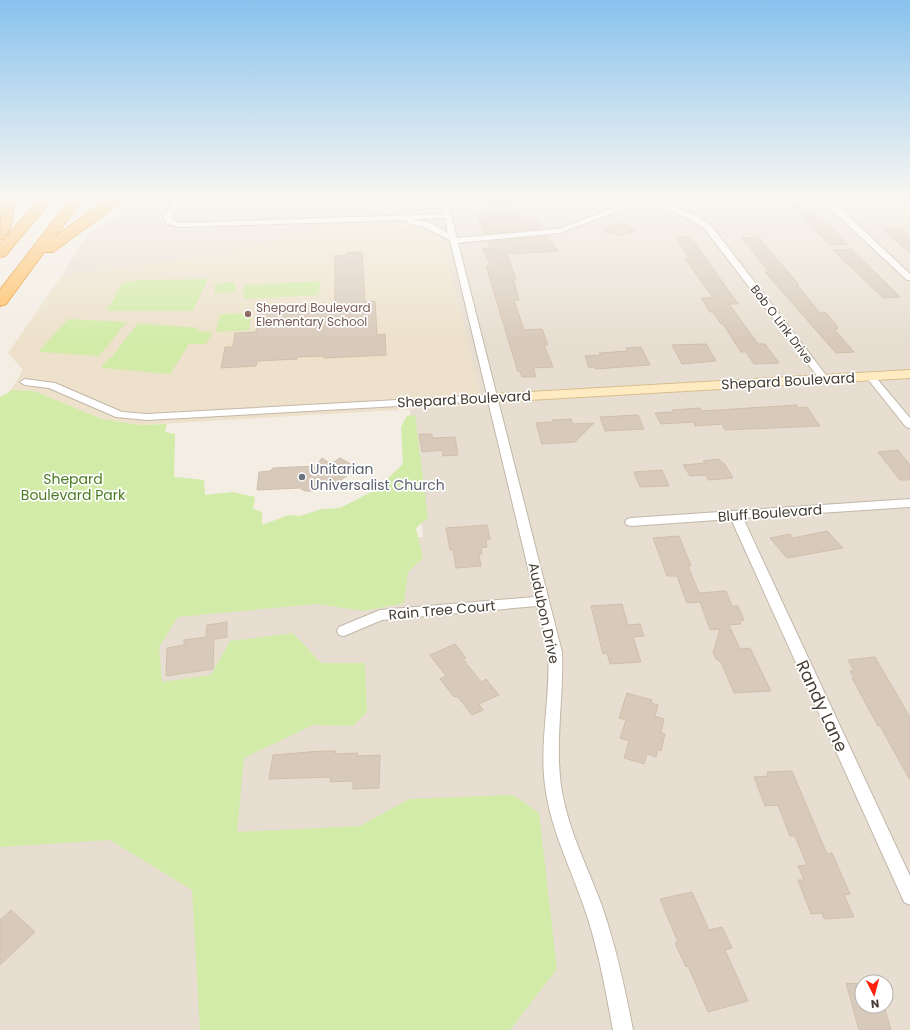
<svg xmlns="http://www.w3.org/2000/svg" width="910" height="1030" font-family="Poppins,sans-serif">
  <rect width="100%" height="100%" fill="#f3ede3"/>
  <path fill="#e7ded1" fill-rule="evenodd" d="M146,197H910V1030H0V844L131,555L423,537L410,409L483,405L440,238L432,232L410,225L395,222L329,224L225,254L62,275L89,233ZM862,982H886V1006H862Z"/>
  <path fill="#ede1cb" d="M377,222L410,225L432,232L440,238L444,245L483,405L140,425L102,419L34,391L11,390L23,370L8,353L62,275L225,254L329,224Z"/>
  <path fill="#d2eba8" d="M527,197H546L522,205L479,209L477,205L508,201Z
    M208,279L193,311H107L122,283L138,280Z
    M320,281L319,295L243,299L244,285Z
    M233,282L235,283V292L214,293L215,284Z
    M252,313L249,330L216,332L220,314Z
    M68,319L127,322L99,356L40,352V350Z
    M138,323L199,328L197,331L212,332L206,344H189L170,374L103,368L102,366L109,358H111Z
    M11,390L34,391L102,419L140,425L167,424L165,432L175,434L174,477L204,480L205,495L232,492L255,497L253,509L262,512V525L289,515L300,516L322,509L340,508L375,490L403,464L401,427L407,416L415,415L428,518L416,528L423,558L408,572L404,603L364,611L316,604L178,617L159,647L162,682L211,675L230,641L293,633L321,663H365L367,712L353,726L313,725L244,758L237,832L360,826L409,799L513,795L539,813L557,969L510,1030H200L192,890L110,840L0,847V397L8,393Z"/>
  <path fill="#d8cabb" stroke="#d1bfaa" d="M482,197H506L526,220L534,217L542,229L485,234L477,214L494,213Z
    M785,200L808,208H811L848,244L830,245Z
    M620,223L636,230L619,236L603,230Z
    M901,228L910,236V253L883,229Z
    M547,236L558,251L507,254L516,279H513L519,300H514L524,330L542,329L548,345H544L553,367L533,368L536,377H522L520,371L518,372L486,266H491L482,249L490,248L488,242Z
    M676,237H690L694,242L738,304H729L758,344H765L779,363L754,364L746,352H741L723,324H721L713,312H710L701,298H713L685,258L691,261Z
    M758,237L799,285H797L820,313L825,312L837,326L838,329H834L854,352L836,353L765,272H769L742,238Z
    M851,249L884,281L900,297L883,298L833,250Z
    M362,252L365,302L375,301L377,335L385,334L386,355L324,358V356L297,357V359L257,361L256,366L221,368L225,347H233L235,333L256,332L259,307L335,304V256L346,255V253Z
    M706,344L716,361L682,364L672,345Z
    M641,347L650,365L595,369V367L589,368L585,356L601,355L599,353L628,351L626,348Z
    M797,405L798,408L807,407L820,426L725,430L722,424L695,426L694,422L661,424L655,413L673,412L672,410L700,408L701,411Z
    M638,415L644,429L605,431L600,417Z
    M571,419L573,424L594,423L575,442L542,444L536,423L553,422L552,420Z
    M419,434H432V438L455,437L458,455L443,456L442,450L422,452Z
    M898,450L910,465V480H900L878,452Z
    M322,458L331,464L340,458L358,468L338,482L321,483L313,491H305L300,488L257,490L259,472L270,471L273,468L316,466Z
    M719,459L722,463H724L733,478L708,480L706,475L690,476L683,465L705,463L703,461Z
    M662,470L669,486L640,487L634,472Z
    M487,525L490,539L486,540L487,547L481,548L482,554H479L481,566L456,568L453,549L450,550L446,528Z
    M827,531L843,548L787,558L770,538L790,534L793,538Z
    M679,536L691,566H688L699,593L726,591L732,606H738L744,620L740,621L741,624L729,625L740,649L750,648L771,691L734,693L721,662L716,659L713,653L720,629L710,630L700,602L687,603L677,576H667L653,538Z
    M622,604L628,625L640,624L644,636L633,637L641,662L610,664L607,653L603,654L591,606Z
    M227,622V637L214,639L213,669L166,676L167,648L184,645V640L206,637L207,625Z
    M455,644L466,658L463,659L481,682L486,679L499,695L479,704L483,710L472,715L457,696L454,697L440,679L446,676L430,655Z
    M875,657L910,717V780L880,726H878L852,678H854L850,671H854L848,660Z
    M627,693L652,700L651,703L658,705L655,716L664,719L661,733L665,734L661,751L658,749L656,757L647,754L644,764L624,758L629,741L620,738L626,720L619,718Z
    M321,751H336L335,754L358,753L357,756L380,755L379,788L353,789V781L330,782L331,777L269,779L273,755Z
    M792,771L827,854L832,853L850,894L844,895L854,917L824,919L822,913L811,914L798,880H804L798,866L807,865L795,836H790L778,805L765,806L754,777L768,776L767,772Z
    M692,892L709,930L722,927L732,948L725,950L748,1001L708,1012L688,966L686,967L675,943L678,942L660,899Z
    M11,910L35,932L0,965V920Z
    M846,983L862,984V1006H884L891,1030H859Z"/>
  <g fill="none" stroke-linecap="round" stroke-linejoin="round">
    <defs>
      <path id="street" d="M175,197H182L171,218L173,220L180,223L444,214L439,197H446L457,238L558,229L645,197H654L653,199L693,214L710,224L829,379L827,381H821L704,228L687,218L646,201L559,233L458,243L562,652C564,698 554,746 562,792C569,832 588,868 602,906C616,947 625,988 633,1030H613C605,988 598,947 584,907C571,869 552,832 546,792C538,746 551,700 548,653C547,638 541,622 537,606L382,620L344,636L339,635L337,631L339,627L380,610L535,597L488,401L147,420L116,417L49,388L25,385L20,382L25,379L55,383L122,412L147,414L487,395L450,240L424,227L407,223V220L180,227L167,224L163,218ZM445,218L448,233L430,223L412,219Z
        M801,197H809L841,209L910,274V280H907L835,213L802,198Z
        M870,373L873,374L910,418V428L906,427L867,378L865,376Z
        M910,499V507L743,518L910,876V905L904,902L731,519L631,526L627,525L625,522L627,519L631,518Z"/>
      <path id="secondary" d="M910,370V378L493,402L488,401L486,398L488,395L493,394Z"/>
      <path id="highway" d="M2,197H14C13,211 13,226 5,238L0,239Z
        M41,197H54L5,256L0,257V244Z
        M72,197H84L55,237L97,206L113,197H128L53,252H44L6,304L0,306V290Z"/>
    </defs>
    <use href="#street" stroke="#c2b7a8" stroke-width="2"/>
    <use href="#secondary" stroke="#d6bf8f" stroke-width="2"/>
    <use href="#highway" stroke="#e99327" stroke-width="2"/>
    <use href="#street" fill="#fff" fill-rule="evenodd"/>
    <use href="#secondary" fill="#ffebc1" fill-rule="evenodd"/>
    <use href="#highway" fill="#ffbf62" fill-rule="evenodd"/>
  </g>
  <linearGradient id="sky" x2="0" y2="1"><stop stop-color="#88c2ed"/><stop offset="0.58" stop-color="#faf7f2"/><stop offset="1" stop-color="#faf7f2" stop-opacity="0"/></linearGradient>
  <rect width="910" height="341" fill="url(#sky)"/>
  <circle fill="#8d6e63" stroke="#fff" stroke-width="1.5" cx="248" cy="314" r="4"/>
  <circle fill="#6b7280" stroke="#fff" stroke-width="1.5" cx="302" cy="477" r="4"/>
  <g text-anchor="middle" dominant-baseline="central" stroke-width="3.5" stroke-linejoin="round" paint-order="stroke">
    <g font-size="12" fill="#785e54" stroke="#fff" text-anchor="start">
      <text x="256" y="307">Shepard Boulevard<tspan x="256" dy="14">Elementary School</tspan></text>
    </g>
    <g font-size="12" fill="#453d33" stroke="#fff">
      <text transform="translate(782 324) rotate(53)">Bob O Link Drive</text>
    </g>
    <g font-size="14" fill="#453d33" stroke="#fff">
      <text transform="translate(788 381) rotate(-3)">Shepard Boulevard</text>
      <text transform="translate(464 399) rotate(-3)">Shepard Boulevard</text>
      <text transform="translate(770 513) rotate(-4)">Bluff Boulevard</text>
      <text transform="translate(442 610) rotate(-5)">Rain Tree Court</text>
      <text transform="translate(544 613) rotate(78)">Audubon Drive</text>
    </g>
    <g font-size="14" fill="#5b616d" stroke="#fff" text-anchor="start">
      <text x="310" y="469">Unitarian<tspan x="310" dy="16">Universalist Church</tspan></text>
    </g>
    <g font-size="14" fill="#4a7b22" stroke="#fff">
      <text x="73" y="479">Shepard<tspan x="73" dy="16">Boulevard Park</tspan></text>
    </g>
    <g font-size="17" fill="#453d33" stroke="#fff">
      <text transform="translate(822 706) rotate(65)">Randy Lane</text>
    </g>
  </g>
  <g transform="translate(874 994) rotate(174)"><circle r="19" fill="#ffffff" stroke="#b5b1ad"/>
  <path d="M0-3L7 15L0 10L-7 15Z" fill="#ff200e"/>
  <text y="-6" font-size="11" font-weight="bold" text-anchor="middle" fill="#453d33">N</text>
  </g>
</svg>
